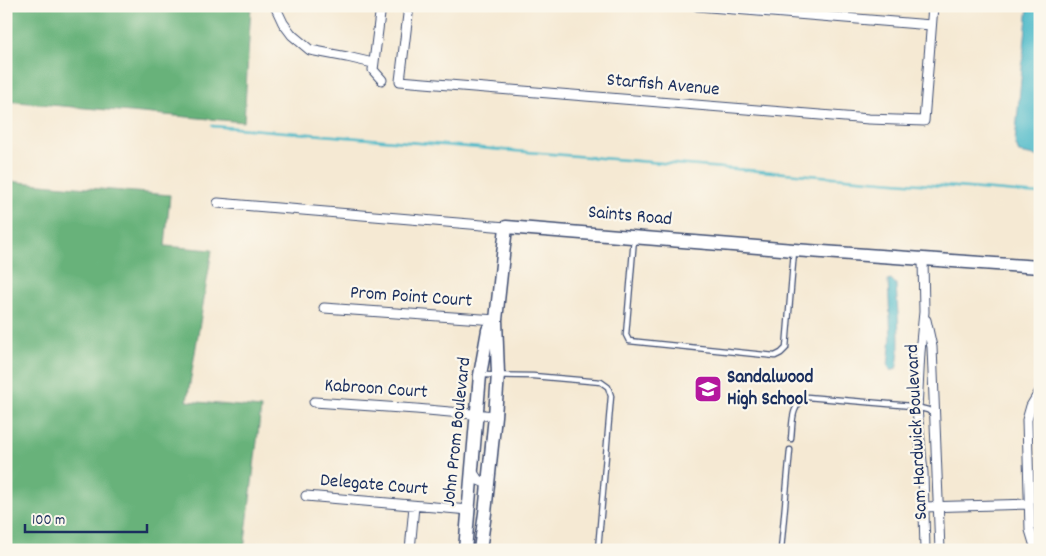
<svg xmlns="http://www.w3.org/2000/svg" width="1046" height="556" font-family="Dekko,sans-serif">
  <rect width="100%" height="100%" fill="#fbf7ec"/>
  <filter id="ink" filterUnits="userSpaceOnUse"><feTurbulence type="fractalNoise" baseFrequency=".02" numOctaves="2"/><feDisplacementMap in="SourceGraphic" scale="10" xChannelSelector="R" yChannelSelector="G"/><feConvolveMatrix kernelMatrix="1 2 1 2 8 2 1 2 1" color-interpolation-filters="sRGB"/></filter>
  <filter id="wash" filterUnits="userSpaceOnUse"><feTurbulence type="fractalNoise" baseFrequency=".0096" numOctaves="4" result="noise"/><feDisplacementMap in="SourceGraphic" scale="20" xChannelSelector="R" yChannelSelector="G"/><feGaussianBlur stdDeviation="1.12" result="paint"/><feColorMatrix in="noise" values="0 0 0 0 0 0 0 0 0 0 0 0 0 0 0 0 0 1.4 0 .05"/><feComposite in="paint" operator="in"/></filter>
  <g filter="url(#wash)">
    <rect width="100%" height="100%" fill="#f5e9d3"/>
    <path fill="#68b27a" stroke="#42706c" d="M6,6H251L244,122L6,101Z
      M6,181L170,195L165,246L212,250L187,401L261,408L244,550H6Z"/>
    <path fill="#4ebac9" stroke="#347494" d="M1028,6H1040V157L1019,153L1015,142Z
      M891,279L896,284C897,304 902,352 896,369L891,371L888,366L891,338L888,280Z"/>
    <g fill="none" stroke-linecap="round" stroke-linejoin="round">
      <path stroke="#4ebac9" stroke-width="2.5" d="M212,126L1040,194"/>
    </g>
  </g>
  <g filter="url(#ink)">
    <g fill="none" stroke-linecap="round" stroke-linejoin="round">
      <defs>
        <path id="lane" d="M634,238L626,335L629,341L775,356L781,353L786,348L794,251
          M483,375L533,376L601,382L608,387L611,396L598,550
          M791,439C793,422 790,406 807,397L912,406L928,410L934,415
          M781,550L790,450"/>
        <path id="street" d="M275,6L283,23L292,35L310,50L347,57L373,63
          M381,6L373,70L382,80
          M409,6L400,81L869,119L924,121L933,6
          M697,6L931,25
          M218,203L506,227
          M923,259L924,312L920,352L917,409L923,473L925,550
          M324,308L496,320
          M926,320L932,347L940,550
          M314,402L416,409L495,416
          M472,471L478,480L488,484
          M306,496L469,510
          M923,507L1029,504
          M410,550L414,506
          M1036,550L1030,530L1027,420L1031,406L1040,391"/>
        <path id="secondary" d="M465,550L480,375L488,330L496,320
          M480,550L485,513L495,416L498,374L496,320L506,227L794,250L1040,267"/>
      </defs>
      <use href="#lane" stroke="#3c4b70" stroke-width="7"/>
      <use href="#street" stroke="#3c4b70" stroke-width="11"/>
      <use href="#secondary" stroke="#3c4b70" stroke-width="15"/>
      <use href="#lane" stroke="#fff" stroke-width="4.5"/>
      <use href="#street" stroke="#fff" stroke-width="9"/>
      <use href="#secondary" stroke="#fff" stroke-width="12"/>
    </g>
  </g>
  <defs>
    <symbol id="school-square" viewBox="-11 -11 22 22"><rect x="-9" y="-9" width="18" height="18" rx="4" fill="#b5179e" stroke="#fbf7ec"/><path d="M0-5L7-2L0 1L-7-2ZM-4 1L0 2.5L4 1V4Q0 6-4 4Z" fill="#fff"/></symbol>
  </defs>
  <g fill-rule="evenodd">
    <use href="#school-square" x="692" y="373" width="32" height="32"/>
  </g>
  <g text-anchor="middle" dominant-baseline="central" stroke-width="4.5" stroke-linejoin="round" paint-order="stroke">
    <g font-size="19" fill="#1b2f5e" stroke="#fbf7ec">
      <text transform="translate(663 86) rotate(5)">Starfish Avenue</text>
      <text transform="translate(630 217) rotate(5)">Saints Road</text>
      <text transform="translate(411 298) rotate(4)">Prom Point Court</text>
      <text transform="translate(376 390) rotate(4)">Kabroon Court</text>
      <text transform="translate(458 432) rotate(-84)">John Prom Boulevard</text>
      <text transform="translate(918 432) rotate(-93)">Sam Hardwick Boulevard</text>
      <text transform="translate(374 486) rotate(5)">Delegate Court</text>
    </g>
    <g font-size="19" font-weight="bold" fill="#1b2f5e" stroke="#fbf7ec" text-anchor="start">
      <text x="727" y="378">Sandalwood<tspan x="727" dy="22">High School</tspan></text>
    </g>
  </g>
  <rect width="1046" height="556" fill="none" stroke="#fbf7ec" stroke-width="25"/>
  <path d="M25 524v8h122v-8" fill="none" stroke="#1b2f5e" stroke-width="2.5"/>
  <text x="32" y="524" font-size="15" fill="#1b2f5e" stroke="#fbf7ec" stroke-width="4" paint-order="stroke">100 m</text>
</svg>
